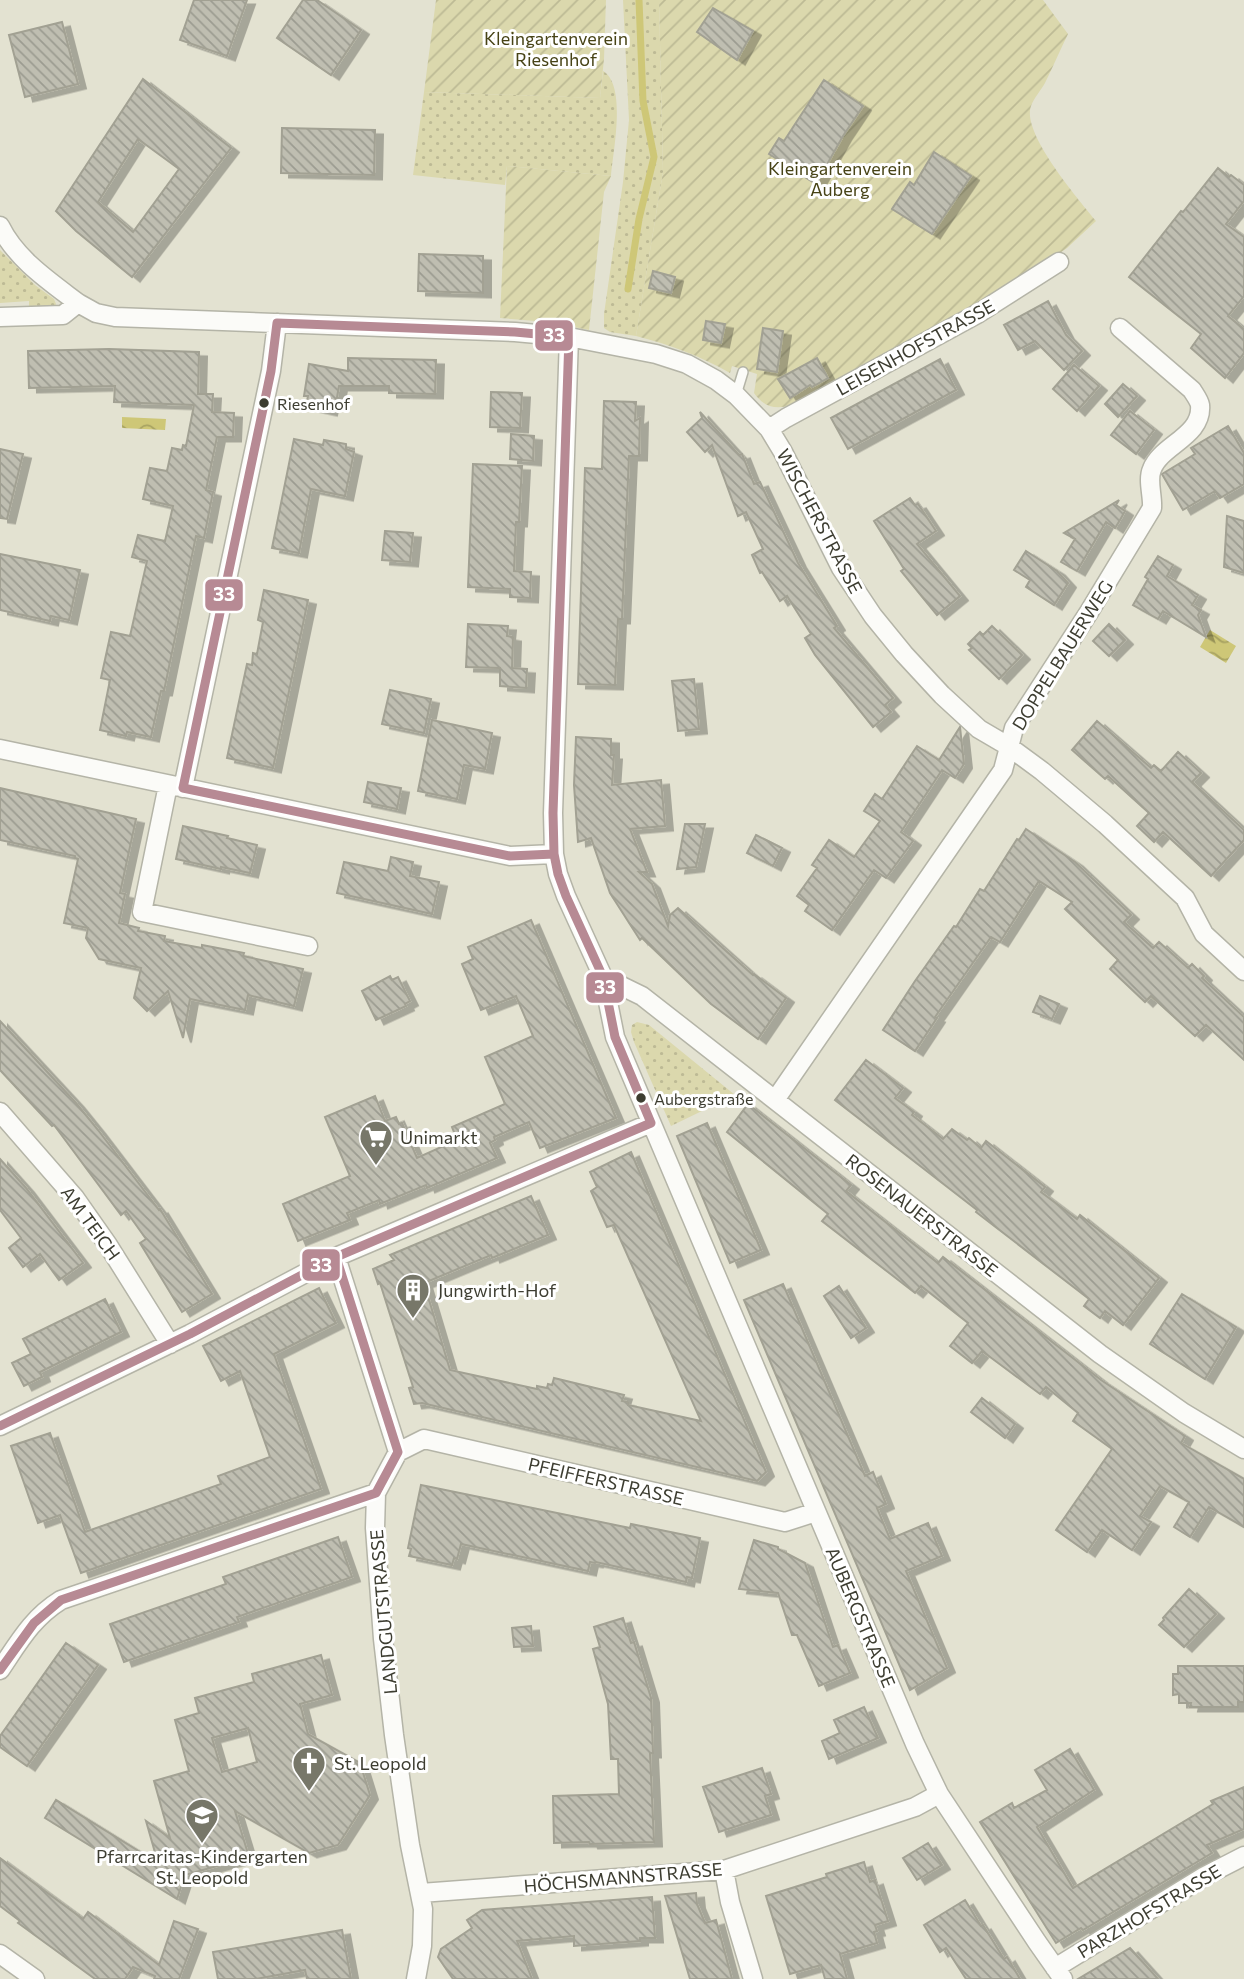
<svg xmlns="http://www.w3.org/2000/svg" width="1244" height="1979" font-family="Commissioner,sans-serif">
  <defs>
    <pattern id="grass-dots" width="8" height="8" patternUnits="userSpaceOnUse" patternTransform="scale(1.75)"><rect width="8" height="8" fill="#dbd8ad"/><path d="M2 2h.1M6 6h.1" fill="none" stroke="#bdba95" stroke-width="1.8" stroke-linecap="round"/></pattern>
    <pattern id="garden-furrows" width="10" height="10" patternUnits="userSpaceOnUse" patternTransform="scale(1.75)"><rect width="10" height="10" fill="#dbd8ad"/><path d="M-1 1l2-2M0 10L10 0M9 11l2-2" fill="none" stroke="#bdba95"/></pattern>
    <pattern id="water-waves" width="16" height="10" patternUnits="userSpaceOnUse" patternTransform="scale(1.75)"><rect width="16" height="10" fill="#cec777"/><path d="M0 5q4-4 8 0t8 0" fill="none" stroke="#a8a362"/></pattern>
    <pattern id="building-back-hatch" width="6" height="6" patternUnits="userSpaceOnUse" patternTransform="scale(1.75)"><rect width="6" height="6" fill="#bfbeb1"/><path d="M-1 5l2 2M0 0l6 6M5-1l2 2" fill="none" stroke="#9c9c91"/></pattern>
    <filter id="shadow"><feDropShadow dx="8" dy="4.5" stdDeviation="0" flood-color="#0004"/></filter>
  </defs>
  <rect width="100%" height="100%" fill="#e3e2d1"/>
  <path fill="url(#grass-dots)" d="M623,0H659L663,172L636,336L610,332L604,328V314L623,182L629,120Z
    M603,71C627,85 613,151 611,176L507,166L505,185L413,175L424,92L600,98Z
    M0,250L35,285L54,299L56,304L54,308L29,309V301L0,303Z
    M637,1022L649,1025L735,1095L671,1126L634,1042L631,1032L632,1025Z"/>
  <path fill="url(#garden-furrows)" d="M436,0H606L604,59L600,98L424,92Z
    M659,0H1043L1068,34C1060,50 1053,67 1045,83C1041,90 1034,98 1031,106C1021,133 1079,200 1096,221L1067,248L1037,269L990,297L792,405C775,410 764,407 754,393L757,374L732,366L730,373C698,355 671,345 636,336L663,172Z
    M507,166L611,176L604,192L589,330L548,322L500,318Z"/>
  <path fill="url(#water-waves)" d="M122,417L166,419L165,430L122,428Z
    M1210,630L1236,646L1226,663L1200,647Z"/>
  <g fill="none" stroke-linecap="round" stroke-linejoin="round">
    <path stroke="#cec777" stroke-width="7" d="M628,289L639,219L654,157L643,101L639,0"/>
  </g>
  <path fill="url(#building-back-hatch)" stroke="#a2a193" stroke-width="2" fill-rule="evenodd" filter="url(#shadow)" d="M194,0H247L227,56L180,40Z
    M303,0H317L361,30L331,75L277,38Z
    M713,8L753,31L737,60L697,32Z
    M62,22L78,84L25,97L9,35Z
    M143,79L231,148L132,277L76,231L56,211ZM138,139L179,169L133,232L98,202Z
    M824,80L863,106L843,136L816,184L769,154L779,138L784,141Z
    M282,128L375,130L374,175L281,173Z
    M934,152L971,176L932,234L892,209L910,182L914,185Z
    M1218,168L1229,177L1231,175L1244,185V201L1226,224L1244,237V296L1228,316L1244,329V353L1225,378L1191,348L1201,334L1129,277L1181,211L1183,212Z
    M419,254L483,256V293L418,291Z
    M653,271L675,277L671,293L649,288Z
    M1048,301L1066,335L1082,351L1064,370L1035,341L1018,350L1004,325Z
    M706,321L725,324L721,343L703,340Z
    M763,328L783,331L777,372L757,369Z
    M109,349L199,352L198,394H213L212,412L234,413L233,437H217L206,490L213,492L204,538L196,536L164,691H161L151,737L127,732L126,736L100,730L110,680L101,678L111,632L130,636L147,561L132,557L138,535L165,541L173,506L143,499L150,468L167,471L172,448L182,450L183,445L186,446L194,405L114,402L115,386L29,388L28,351Z
    M348,358L436,360L435,394L389,393V386H339L336,403L331,402L329,411L306,406L308,396H304L309,364L348,371Z
    M817,358L828,378L812,387L810,385L790,398L778,379Z
    M940,359L956,390L848,449L831,418Z
    M1074,365L1099,386L1077,411L1053,389Z
    M1123,384L1137,396L1118,417L1105,404Z
    M491,392L522,393L520,428L490,427Z
    M604,401L636,402L635,421L640,418L639,456H629L622,619H618L615,685L578,684L585,468L602,469Z
    M1130,411L1154,430L1136,454L1111,435Z
    M700,412L739,455L742,454L754,484L760,482L798,563L837,626L834,628L893,698L885,705L891,712L873,727L815,655L805,638L811,634L787,596L780,601L762,572L760,573L752,555L763,549L746,512L738,516L712,445L705,452L687,432L702,418Z
    M1228,426L1244,453V484L1220,498L1215,491L1183,510L1162,474L1195,454L1191,448Z
    M511,434L534,436L533,461L510,459Z
    M294,439L323,445L324,440L346,444V449L354,452L345,496L311,489L299,553L272,548Z
    M0,449L23,454L7,519L0,518Z
    M473,464L522,466L519,522H516L514,571L531,572L530,598L510,597V589L468,587Z
    M910,498L915,505L918,504L936,531L917,544L960,596L937,615L901,571L904,569L874,521Z
    M1119,500L1116,505L1125,511L1120,520L1115,528L1106,522L1077,571L1061,562L1075,539L1064,533Z
    M1227,516L1244,521V573L1224,567Z
    M385,531L413,533L410,562L382,560Z
    M1026,551L1057,571L1068,583L1054,605L1026,587L1030,580L1014,570Z
    M0,554L80,570L69,620L51,616L50,621L0,610Z
    M1158,556L1173,565L1167,576L1198,595L1192,605L1201,610L1198,615L1206,637L1163,611L1158,619L1133,605L1148,579L1145,577Z
    M264,590L308,600L273,768L227,758L247,664L252,665L253,653L257,654L263,622L258,620Z
    M468,624L508,626L507,636L513,637L512,668L527,669L526,688L500,686V668L466,667Z
    M1109,624L1125,640L1109,656L1093,641Z
    M992,626L1022,655L999,679L969,650L972,648L968,644L980,632L983,635Z
    M694,679L699,729L678,731L672,681Z
    M390,690L431,699L424,733L382,724Z
    M432,720L492,733L485,769L464,765L457,799L418,791Z
    M1097,721L1151,768L1154,765L1161,771L1178,752L1201,773L1192,782L1244,830V840L1211,876L1163,832L1154,842L1137,826L1149,813L1108,776L1105,779L1072,750Z
    M960,727L964,764L955,778L942,770L901,832L913,841L886,878L874,870L832,930L805,911L809,905L797,896L817,868L812,865L829,840L854,857L880,821L864,811L875,794L882,799L917,746L939,760Z
    M576,737L611,739V755H614L612,785L661,780L665,826L630,829L647,872H639L652,884L668,926L670,915L678,908L753,975L754,974L786,998L758,1039L711,1004L642,938L640,940L610,893L591,838L578,842L574,785Z
    M368,782L401,788L397,809L364,802Z
    M0,788L136,819L120,893L125,894L119,923L139,928L138,931L165,936L164,941L202,948V945L244,953L243,956L303,969L294,1006L248,995L245,1010L190,999L183,1038L168,991L147,1011L134,998L141,968L99,959L86,938L88,928L64,923L78,859L75,858V856L0,840Z
    M685,824H705L696,867L677,869Z
    M183,826L228,836L227,838L257,845L250,873L221,867V869L176,859Z
    M1026,829L1075,862L1131,915L1124,922L1153,948L1159,942L1188,968L1192,964L1204,976L1202,978L1244,1017V1060L1206,1025L1195,1036L1151,996L1145,1002L1110,969L1118,960L1065,909L1072,902L1039,881L1000,942L991,937L935,1017L937,1018L915,1051L883,1030L915,981L954,926L956,927L980,889L984,891L1017,839L1019,840Z
    M756,835L782,848L773,866L747,853Z
    M391,857L413,862L410,876L439,882L432,914L337,893L344,862L388,871Z
    M531,920L616,1118L540,1148L529,1122L494,1137L495,1140L490,1143L497,1158L427,1188L426,1185L380,1204L379,1200L347,1213L350,1220L298,1241L283,1204L350,1176L325,1117L375,1096L385,1121L396,1117L399,1124L402,1123L417,1158L457,1140L452,1127L505,1104L485,1057L533,1036L516,996L481,1010L462,964L473,959L468,947Z
    M390,976L392,980L398,977L410,1001L405,1004L406,1006L376,1020L362,991Z
    M1040,996L1059,1004L1052,1019L1033,1012Z
    M0,1021L76,1103L98,1130L159,1210L160,1209L212,1294L182,1312L140,1243L146,1239L126,1211L121,1215L54,1125L52,1126L0,1070Z
    M866,1060L903,1088L895,1098L914,1112L912,1115L943,1139L952,1129L967,1140L969,1138L981,1148L986,1141L1045,1187L1041,1192L1077,1219L1080,1215L1159,1278L1123,1325L1105,1311L1100,1318L1084,1306L1089,1299L976,1212L977,1210L835,1100Z
    M748,1104L851,1185L846,1191L938,1263L943,1257L1101,1380L1185,1436L1181,1443L1244,1479V1527L1209,1507L1190,1537L1174,1527L1189,1502L1160,1486L1140,1516L1151,1522L1132,1550L1102,1530L1087,1552L1056,1530L1112,1449L1073,1421L1078,1413L1046,1387L1040,1394L982,1351L972,1363L950,1346L968,1323L921,1286L915,1293L822,1221L828,1214L727,1132Z
    M707,1123L761,1250L730,1263L677,1136Z
    M631,1152L766,1472L757,1481L422,1403L414,1404L409,1388L413,1387L406,1365L380,1283L378,1284L373,1269L394,1260L390,1255L531,1196L548,1235L492,1258L491,1255L424,1283L450,1370L537,1389V1386L547,1388L548,1384L552,1385L554,1378L624,1395L622,1401L628,1402V1405L701,1421L614,1225L607,1227L591,1191L597,1187L590,1172Z
    M0,1159L26,1188L83,1263L59,1280L40,1254L23,1267L9,1248L21,1238L0,1210Z
    M783,1284L865,1476L873,1472L886,1504L877,1508L890,1539L928,1523L942,1556L906,1571L947,1668L910,1690L744,1300Z
    M839,1286L866,1328L851,1338L824,1296Z
    M319,1288L336,1323L274,1354L321,1489L81,1573L60,1515L38,1523L11,1446L50,1433L85,1532L221,1484L218,1476L270,1457L240,1371L221,1381L203,1346Z
    M1182,1294L1236,1327L1205,1379L1150,1344Z
    M105,1299L121,1332L40,1372L42,1377L24,1386L12,1363L31,1354L23,1339Z
    M982,1398L1015,1424L1005,1438L971,1412Z
    M421,1485L630,1528L631,1524L700,1538L692,1578L687,1577L686,1582L596,1562L595,1563L590,1562L588,1571L461,1544L457,1559L454,1558L452,1565L409,1556L411,1549L408,1548Z
    M338,1537L352,1577L237,1617L239,1622L124,1662L110,1624L226,1584L223,1577Z
    M754,1540L778,1547V1549L805,1563L833,1647L838,1645L850,1673L819,1686L797,1635H792L778,1593L739,1589Z
    M1189,1589L1216,1614L1184,1647L1159,1625L1164,1620L1163,1618Z
    M623,1618L631,1643L634,1642L651,1698L653,1753H650L654,1842L590,1844L589,1842L554,1843L553,1796L619,1794L618,1759H611L608,1704L593,1649L600,1647L594,1627Z
    M531,1626L533,1646L514,1647L512,1628Z
    M66,1643L98,1665L27,1766L0,1747V1736Z
    M321,1655L332,1695L300,1704L308,1734L360,1763L370,1795L338,1845L309,1853L235,1811L249,1857L185,1875L177,1899L45,1818L56,1800L158,1863L146,1821L170,1838L154,1781L189,1771L175,1720L199,1713L195,1698L254,1682L252,1674ZM248,1728L257,1762L222,1772L212,1738Z
    M1178,1666H1244V1702H1238V1707H1190L1191,1703H1179V1694L1173,1695V1674H1178Z
    M864,1707L878,1738L829,1759L822,1741L840,1733L834,1720Z
    M1070,1749L1094,1790L1037,1827L1073,1888L1213,1804L1211,1801L1244,1787V1829L1207,1845L1212,1853L1083,1930L1081,1928L1056,1943L980,1822L1012,1803L1014,1808L1047,1790L1035,1770Z
    M762,1768L771,1794L765,1796L771,1815L719,1832L703,1787Z
    M928,1843L942,1865L917,1880L903,1858Z
    M0,1858L83,1919L88,1912L159,1965L174,1921L198,1929L179,1979H154L155,1976L133,1967L125,1979H95L18,1923L20,1921L0,1906Z
    M864,1862L870,1882L875,1880L888,1921L875,1925L877,1931L874,1932L877,1943L840,1954L847,1979H825L821,1965L790,1974L766,1896L827,1877L826,1874Z
    M696,1893L697,1904L705,1923L716,1920L732,1979H690L665,1896Z
    M652,1897L655,1938H640V1941L574,1946V1936L517,1941L532,1979H453L438,1957L441,1949L472,1928L467,1920L482,1910Z
    M965,1900L981,1926L983,1925L1004,1959L1007,1957L1020,1979H966L946,1948L940,1952L924,1925Z
    M342,1930L351,1979H307L305,1970L256,1979H218L213,1952Z
    M1130,1948L1158,1979H1078Z"/>
  <g fill="none" stroke-linecap="round" stroke-linejoin="round">
    <defs>
      <path id="service" d="M736,395L743,372"/>
      <path id="minor" d="M0,226C16,259 49,281 78,303
        M0,317L63,315L78,303L96,313L115,317L515,332L569,337L656,354L687,364L716,380L736,395L769,429L783,452L841,568L873,616L904,654L942,695L979,729L1008,746L1042,771L1105,824L1185,898L1204,934L1244,971
        M569,337L553,813L554,854L558,874L566,896L603,977L615,1037L915,1744L939,1794L1037,1942L1063,1979
        M769,429L786,418L979,313L1059,262
        M0,749L510,856L554,854
        M168,785L142,912L308,946
        M183,788L271,371L277,323
        M603,977L642,996L1100,1354L1184,1413L1244,1449
        M775,1100L1003,770L1014,728L1089,612L1152,508C1153,496 1147,480 1152,469C1161,445 1203,436 1200,405C1199,400 1195,395 1192,390L1120,328
        M0,1112L75,1198L108,1245L170,1344
        M336,1257L398,1452L376,1493L375,1528L383,1639L394,1735L410,1845L423,1909L422,1946L416,1979
        M0,1426L190,1334L336,1257L651,1123
        M398,1452L424,1439L785,1522L816,1512
        M0,1670C19,1642 32,1618 61,1600L376,1493
        M724,1870L730,1902L753,1979
        M421,1893L724,1870L915,1807L939,1794
        M0,1954L35,1979
        M1055,1968L1205,1876L1244,1856"/>
    </defs>
    <use href="#service" stroke="#b4b4a7" stroke-width="12"/>
    <use href="#minor" stroke="#b4b4a7" stroke-width="21"/>
    <use href="#service" stroke="#fbfbf8" stroke-width="9"/>
    <use href="#minor" stroke="#fbfbf8" stroke-width="18"/>
    <defs>
      <path id="bus-1" d="M277,323L515,332L569,337L553,813L554,854L510,856L183,788L271,371Z
        M554,854L558,874L566,896L603,977L615,1037L651,1123
        M0,1426L190,1334L336,1257L651,1123
        M0,1670L34,1623L61,1600L376,1493L398,1452L336,1257"/>
    </defs>
    <use href="#bus-1" stroke="#fff" stroke-width="14"/>
    <use href="#bus-1" stroke="#b78a94" stroke-width="9"/>
  </g>
  <defs>
    <symbol id="supermarket-pin" viewBox="-11 -11 22 30"><path d="M0 17L-7.5 6A9.5 9.5 0 1 1 7.5 6Z" fill="#777769" stroke="#fff"/><path d="M-6-5.5h2.5l.6 2H6L4.5 2H-2.5L-4.4-4H-6ZM-1.5 3.2a1.3 1.3 0 1 0 .1 0ZM3 3.2a1.3 1.3 0 1 0 .1 0Z" fill="#fff"/></symbol>
    <symbol id="building-pin" viewBox="-11 -11 22 30"><path d="M0 17L-7.5 6A9.5 9.5 0 1 1 7.5 6Z" fill="#777769" stroke="#fff"/><path d="M-4-6H4V6H1V3H-1V6H-4ZM-2.5-4.3h1.7v1.8h-1.7ZM.8-4.3h1.7v1.8H.8ZM-2.5-1h1.7V.8h-1.7ZM.8-1h1.7V.8H.8Z" fill="#fff"/></symbol>
    <symbol id="church-pin" viewBox="-11 -11 22 30"><path d="M0 17L-7.5 6A9.5 9.5 0 1 1 7.5 6Z" fill="#777769" stroke="#fff"/><path d="M-1.2-6h2.4v3.5h3.3v2.4h-3.3V6h-2.4V-.1h-3.3v-2.4h3.3Z" fill="#fff"/></symbol>
    <symbol id="school-pin" viewBox="-11 -11 22 30"><path d="M0 17L-7.5 6A9.5 9.5 0 1 1 7.5 6Z" fill="#777769" stroke="#fff"/><path d="M0-5L7-2L0 1L-7-2ZM-4 1L0 2.5L4 1V4Q0 6-4 4Z" fill="#fff"/></symbol>
  </defs>
  <g fill-rule="evenodd">
    <use href="#supermarket-pin" x="357" y="1118" width="38" height="52"/>
    <use href="#building-pin" x="394" y="1271" width="38" height="52"/>
    <use href="#church-pin" x="290" y="1744" width="38" height="52"/>
    <use href="#school-pin" x="183" y="1796" width="38" height="52"/>
  </g>
  <g fill="#3d3d31" stroke="#fff" stroke-width="2.5">
    <circle cx="264" cy="403" r="6"/>
    <circle cx="641" cy="1098" r="6"/>
  </g>
  <g text-anchor="middle" dominant-baseline="central" stroke-width="6" stroke-linejoin="round" paint-order="stroke">
    <g font-size="16" fill="#3d3d31" stroke="#fff" text-anchor="start">
      <text x="277" y="403">Riesenhof</text>
      <text x="654" y="1098">Aubergstraße</text>
    </g>
    <g font-size="18" fill="#474316" stroke="#fff">
      <text x="556" y="38">Kleingartenverein<tspan x="556" dy="21">Riesenhof</tspan></text>
      <text x="840" y="168">Kleingartenverein<tspan x="840" dy="21">Auberg</tspan></text>
    </g>
    <g font-size="18" fill="#3d3d31" stroke="#fff">
      <text transform="translate(915 347) rotate(-29)">LEISENHOFSTRASSE</text>
      <text transform="translate(820 521) rotate(62)">WISCHERSTRASSE</text>
      <text transform="translate(1062 655) rotate(-58)">DOPPELBAUERWEG</text>
      <text transform="translate(922 1215) rotate(38)">ROSENAUERSTRASSE</text>
      <text transform="translate(91 1223) rotate(54)">AM TEICH</text>
      <text transform="translate(606 1481) rotate(13)">PFEIFFERSTRASSE</text>
      <text transform="translate(383 1612) rotate(-95)">LANDGUTSTRASSE</text>
      <text transform="translate(861 1617) rotate(67)">AUBERGSTRASSE</text>
      <text transform="translate(623 1877) rotate(-5)">HÖCHSMANNSTRASSE</text>
      <text transform="translate(1149 1911) rotate(-31)">PARZHOFSTRASSE</text>
    </g>
    <g font-size="18" fill="#3d3d31" stroke="#fff" text-anchor="start">
      <text x="400" y="1137">Unimarkt</text>
      <text x="438" y="1290">Jungwirth-Hof</text>
      <text x="334" y="1763">St. Leopold</text>
      <text x="202" y="1856" text-anchor="middle">Pfarrcaritas-Kindergarten<tspan x="202" dy="21">St. Leopold</tspan></text>
    </g>
  </g>
  <g stroke="#fff" stroke-width="2.5">
    <rect x="534" y="319" width="40" height="33" rx="7" fill="#b78a94"/>
    <rect x="204" y="578" width="40" height="34" rx="7" fill="#b78a94"/>
    <rect x="585" y="971" width="40" height="33" rx="7" fill="#b78a94"/>
    <rect x="301" y="1248" width="40" height="34" rx="7" fill="#b78a94"/>
  </g>
  <g font-size="19" text-anchor="middle" font-weight="bold" fill="#fff">
    <text x="554" y="342">33</text>
    <text x="224" y="601">33</text>
    <text x="605" y="994">33</text>
    <text x="321" y="1272">33</text>
  </g>
</svg>
